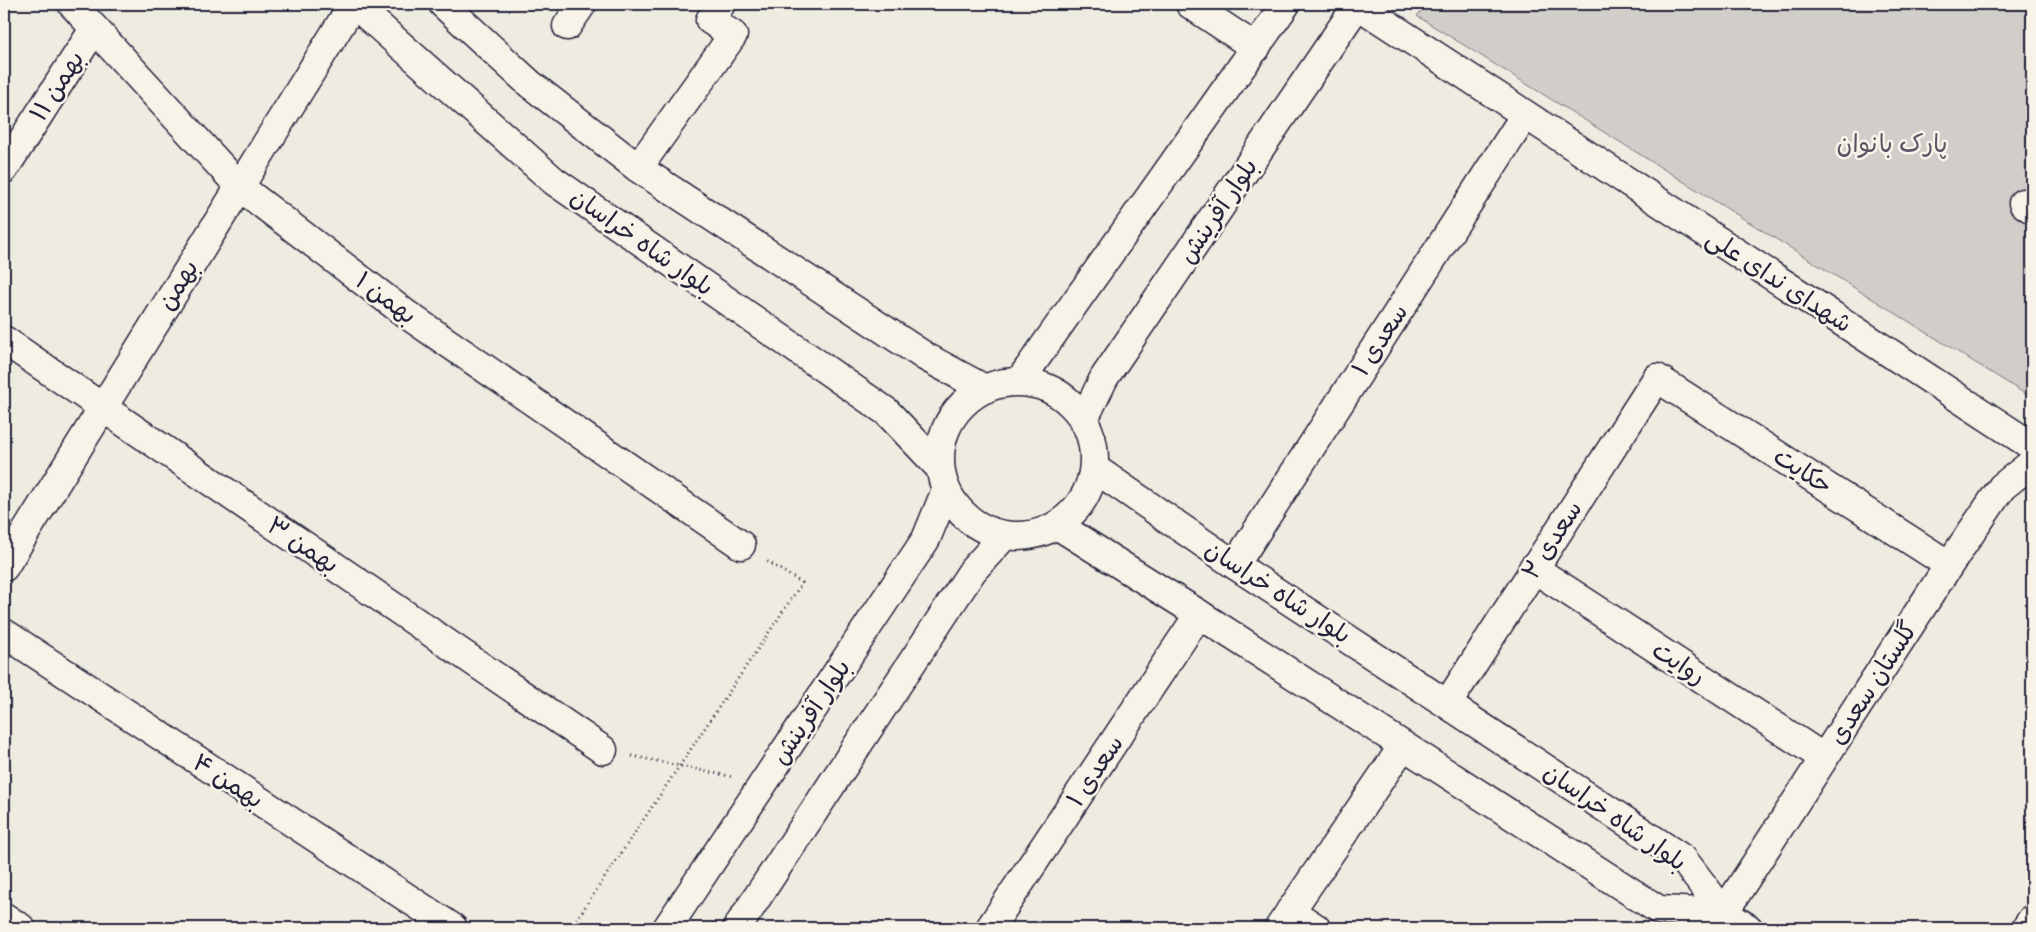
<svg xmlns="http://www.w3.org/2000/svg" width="2036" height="932" font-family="Caveat,'Playpen Sans Arabic',sans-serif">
  <rect width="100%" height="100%" fill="#eeebe1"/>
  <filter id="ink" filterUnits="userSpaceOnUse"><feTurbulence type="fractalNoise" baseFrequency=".02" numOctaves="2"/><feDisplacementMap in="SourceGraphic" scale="10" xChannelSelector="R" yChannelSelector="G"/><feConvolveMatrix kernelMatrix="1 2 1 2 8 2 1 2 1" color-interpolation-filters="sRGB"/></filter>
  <g filter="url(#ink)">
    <path fill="#d1cdc9" stroke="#7a7882" d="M1427,4H2032V398L1417,16Z"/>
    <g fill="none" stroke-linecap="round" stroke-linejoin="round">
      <defs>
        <path id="minor" d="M72,4L240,187L406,314L741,545
          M1190,4L1256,48
          M1358,5L2032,446
          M567,26L582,4
          M638,168L733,35L710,20L721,4
          M4,169L94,29
          M2023,203L2032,209
          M4,340L603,750
          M1235,565L1525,115
          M4,567L353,4
          M1533,568L1824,758
          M4,633L453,928
          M1448,703L1657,378L1949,565
          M1290,911L1316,928
          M4,917L21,928
          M990,928L1199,614
          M1279,928L1403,746
          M2026,928L2032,919"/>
        <path id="tertiary" d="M1714,928L1949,565L2002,487L2032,463"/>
        <path id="secondary" d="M354,4L554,181L887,412L940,468
          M443,4L530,84L638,168L926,357L985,389
          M940 459a77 77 0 1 1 154 0a77 77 0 1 1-154 0Z
          M1019,382L1286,4
          M1083,421L1104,378L1358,4
          M1094,468L1235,565L1683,859L1724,913L1748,928
          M1057,525L1199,614L1659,910L1724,913
          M667,928L926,539L946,490
          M737,928L973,570L1005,535"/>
      </defs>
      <use href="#minor" stroke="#22223b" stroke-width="31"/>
      <use href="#tertiary" stroke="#22223b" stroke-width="31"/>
      <use href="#secondary" stroke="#22223b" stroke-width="31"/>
      <path stroke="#22223b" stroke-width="3" stroke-dasharray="1 4" stroke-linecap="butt" d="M632,756L733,777
        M571,928L802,583L765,560"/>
      <use href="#minor" stroke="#f7f3e8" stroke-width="28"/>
      <use href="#tertiary" stroke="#f7f3e8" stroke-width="28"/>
      <use href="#secondary" stroke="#f7f3e8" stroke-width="28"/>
    </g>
  </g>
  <g text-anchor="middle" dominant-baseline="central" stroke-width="5" stroke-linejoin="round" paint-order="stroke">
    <g font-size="25" fill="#22223b" stroke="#f7f3e8">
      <text transform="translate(57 86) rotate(-57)">بهمن ۱۱</text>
      <text transform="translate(1218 211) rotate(-56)">بلوار آفرینش</text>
      <text transform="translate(642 242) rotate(35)">بلوار شاه خراسان</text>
      <text transform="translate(1779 281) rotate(33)">شهدای ندای علی</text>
      <text transform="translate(178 285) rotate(-58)">بهمن</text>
      <text transform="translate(386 298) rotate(37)">بهمن ۱</text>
      <text transform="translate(1380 340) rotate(-57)">سعدی ۱</text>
      <text transform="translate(1803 471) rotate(33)">حکایت</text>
      <text transform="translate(1552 540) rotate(-57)">سعدی ۲</text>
      <text transform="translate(303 545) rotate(34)">بهمن ۳</text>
      <text transform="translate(1278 592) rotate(33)">بلوار شاه خراسان</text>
      <text transform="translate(1679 663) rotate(33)">روایت</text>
      <text transform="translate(1873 683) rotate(-57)">گلستان سعدی</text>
      <text transform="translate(811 712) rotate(-56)">بلوار آفرینش</text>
      <text transform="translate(1095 771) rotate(-56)">سعدی ۱</text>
      <text transform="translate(228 781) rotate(33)">بهمن ۴</text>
      <text transform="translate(1615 817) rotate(35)">بلوار شاه خراسان</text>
    </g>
    <g font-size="25" fill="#575566" stroke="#f7f3e8">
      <text x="1892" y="144">پارک بانوان</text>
    </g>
  </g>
  <rect width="2036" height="932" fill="none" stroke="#f7f3e8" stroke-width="20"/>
  <rect x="10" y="10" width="2016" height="912" fill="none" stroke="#22223b" stroke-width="2" filter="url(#ink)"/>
</svg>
